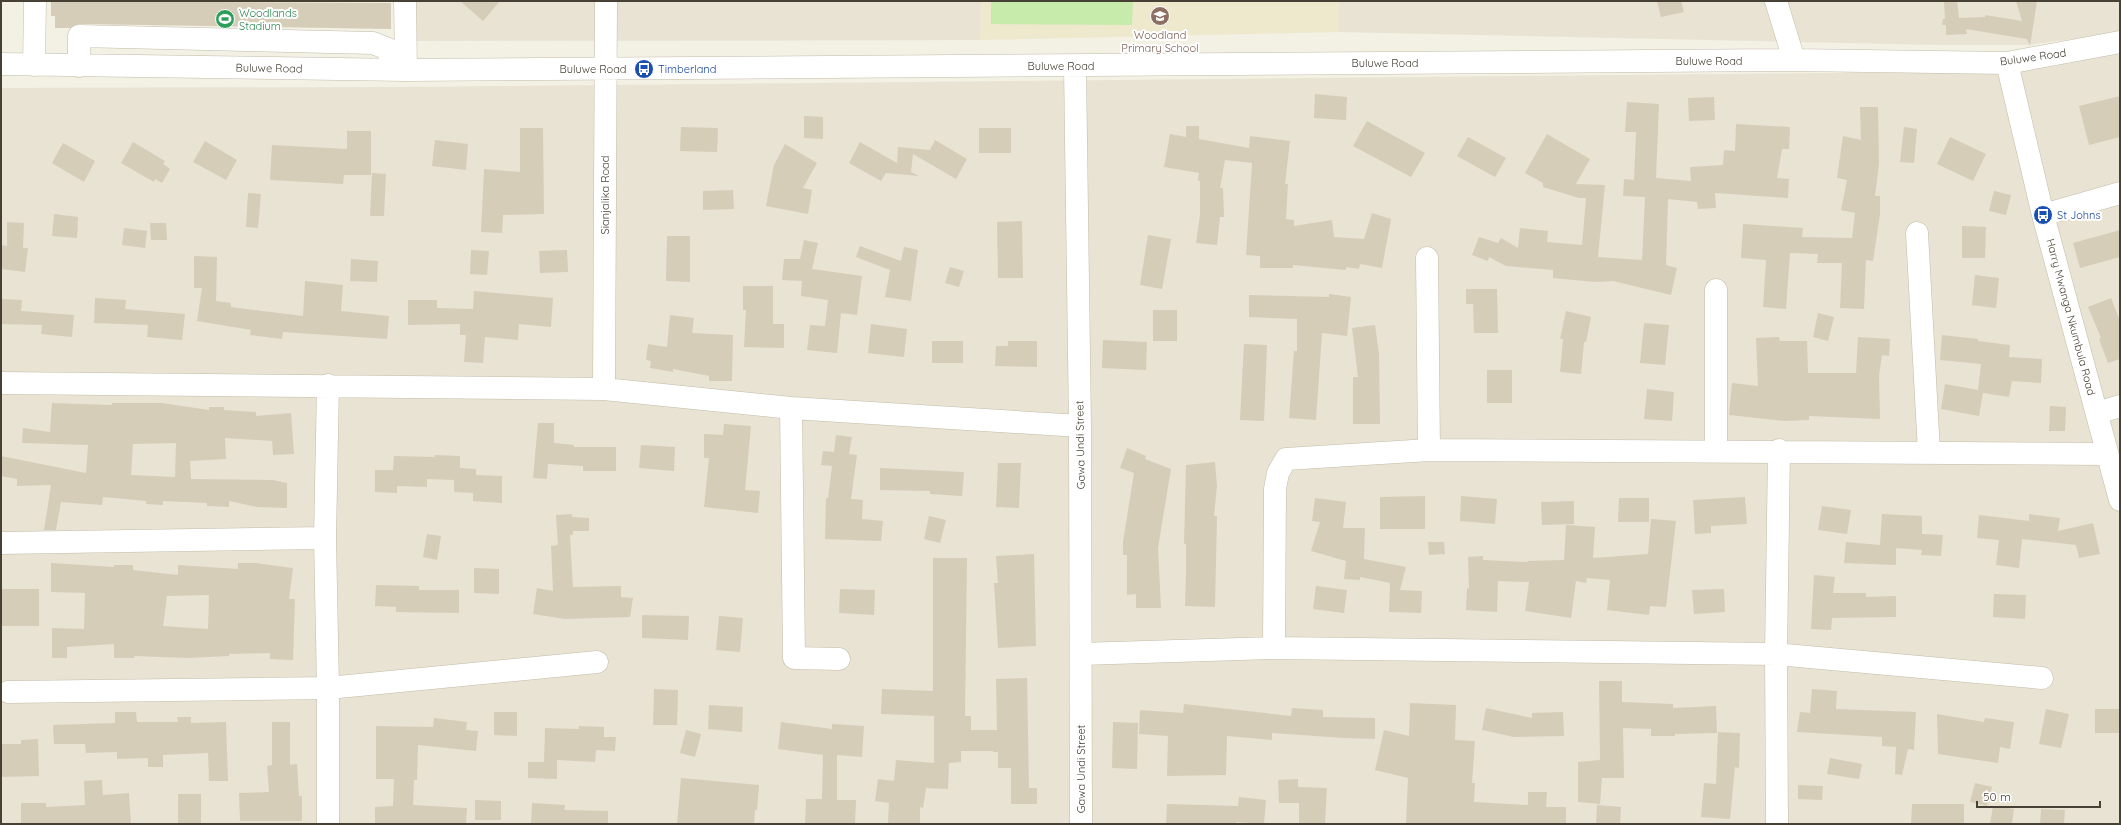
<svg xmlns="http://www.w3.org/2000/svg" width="2121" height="825" font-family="Quicksand,sans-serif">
  <rect width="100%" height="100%" fill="#f3f0e4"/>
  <path fill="#e8e3d2" d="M405,1H981L980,40L405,41Z
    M1339,1H2120V31L2112,34L2027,45H1939L1339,32Z
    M2120,46V824H1V88L406,87L1923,72Z"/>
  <path fill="#eee8cd" d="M981,1H1339V32L980,40Z"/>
  <path fill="#c7ebaa" d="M991,1H1133L1132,25L991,24Z"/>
  <path fill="#d6cdb9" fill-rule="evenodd" d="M51,1L391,3V29L79,24L70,28H55V16H51Z
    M460,1H500L483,21Z
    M1657,1H1681L1684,12L1661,17Z
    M1944,1H1957L1959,18L1985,17V15L2022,21L2016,1H2037L2030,46L2027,39L1966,29L1967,34L1946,35V25H1942L1943,19H1945Z
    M1315,94L1347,97L1346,120L1314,118Z
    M2120,96V137L2089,145L2079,106Z
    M1714,97L1715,120L1689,121L1688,98Z
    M1627,102L1659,104L1656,178L1691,181L1690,167L1723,165L1724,150L1735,151L1736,124L1790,127L1789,149H1782L1777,178L1789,179L1788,198L1715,193L1716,208L1698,209L1697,202L1668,199L1666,265L1677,268L1671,295L1613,281L1596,282L1553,278V270L1506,266L1489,257L1488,261L1472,255L1479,237L1498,243L1501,238L1518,248L1520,228L1548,231L1547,242L1582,245L1586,198H1579L1543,187V183L1525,173L1547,134L1590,159L1576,184L1605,185L1598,257L1642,260L1645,197L1623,196L1624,179L1634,180L1636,132H1625Z
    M1860,107H1878L1879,164L1875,196H1880V214L1873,261L1866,260L1864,309L1840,308L1842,263H1817L1818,254L1790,253L1786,309L1763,307L1766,260L1741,258L1743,224L1803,228L1802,237L1852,238L1855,213L1841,210L1847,180L1837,178L1843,136L1861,140Z
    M804,116L823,117V139L804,138Z
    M1367,121L1425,153L1411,177L1353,146Z
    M1186,126H1199V139L1249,148L1250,136L1290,141L1285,184H1288L1286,219L1294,220V226L1332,220L1334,237L1364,239L1372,213L1391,219L1382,268L1360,264L1359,269L1346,267V270L1293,265V268H1260V256L1246,255L1252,163L1225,160L1220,188H1223L1224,217H1220L1217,245L1196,243L1200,215V181H1198L1199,173L1164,167L1170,134L1186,137Z
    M681,127L718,128L717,152L680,151Z
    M1904,127L1917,129L1914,163L1900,162Z
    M520,128H543L544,214L503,215L502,233L481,232L484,169L520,172Z
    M979,128H1011V153H979Z
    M347,131H371V175H344L343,184L270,180L272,145L347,149Z
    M1468,137L1506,158L1495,177L1457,156Z
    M1950,137L1986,154L1973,181L1937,164Z
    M435,140L468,144L466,170L432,166Z
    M935,140L967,159L956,179L913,154L911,172L919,176L886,173L881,181L849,163L860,142L897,163L898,147L930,150Z
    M205,141L237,160L226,180L193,162Z
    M133,142L165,161L163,164L170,169L162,183L155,179L154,182L121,163Z
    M63,143L95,161L84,182L52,163Z
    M785,144L817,163L803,188L812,190L808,214L766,206L774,165Z
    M372,173L386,174L384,216H370Z
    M733,190L734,209L703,210V191Z
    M1994,191L2011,195L2006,215L1989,211Z
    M248,193L261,194L258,228L246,227Z
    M54,214L78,217L77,238L52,236Z
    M1022,221L1023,278H998L997,222Z
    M7,222L24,223L23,248H28L25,272L1,269V245L7,246Z
    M150,223H166L167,240H151Z
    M1962,226L1986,227L1985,258H1962Z
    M124,228L147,231L145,248L122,245Z
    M2120,230V257L2080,268L2073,243Z
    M1148,235L1171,239L1162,289L1140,285Z
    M667,236H690V282L666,281Z
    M804,240L818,243L812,269L862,276L857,315L841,313L837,353L807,350L810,325L825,326L828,300L801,296L802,281L782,280L784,259H800Z
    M860,246L901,261L904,247L918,250L911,301L885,297L890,270L856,257Z
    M471,250L489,251L487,275L470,274Z
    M567,250L568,272L540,273L539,251Z
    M194,256L217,257L216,301L231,303V307L303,316L305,281L343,285L341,311L389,316L387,339L283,332L282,339L250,335L251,330L197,321L202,288H194Z
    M351,259L378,261L377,282L350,281Z
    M950,267L964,271L959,287L945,283Z
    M1975,275L1999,278L1996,308L1972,305Z
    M743,286H773V324H784V348L744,347L746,310H743Z
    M1466,289H1497L1498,333H1474L1473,304H1466Z
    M474,291L553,298L551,327L519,324L518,340L485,337L483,363L464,362L466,335H460V324L408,325V300H437V308L473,309Z
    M1329,294L1351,297L1347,336L1322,333L1316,420L1289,418L1294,351H1297V319L1249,317V295L1329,297Z
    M95,298L126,300L125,309L185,314L182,340L147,337L148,325L94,323Z
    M2111,298L2120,321V359L2108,363L2099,339L2101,338L2088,307Z
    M1,299L22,300L21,311L74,315L72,337L41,334L42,325L1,324Z
    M1153,310H1177V341H1153Z
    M1566,311L1591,317L1586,342H1584L1581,374L1560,372L1563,339H1560Z
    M1818,313L1834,317L1828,341L1813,337Z
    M670,315L694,318L692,333L733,335L732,381H709V376L673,369V372L650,368L651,361L646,360L648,344L667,347Z
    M1644,323L1669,325L1665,365L1640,363Z
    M871,324L907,329L904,357L868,353Z
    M1375,325L1379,354L1380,424H1353V377H1358L1352,328Z
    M1942,335L1978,339V341L2010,345L2009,357L2042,359L2041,383L2012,381L2009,397L1983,393L1979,416L1941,409L1945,384L1978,390L1981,364L1940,360Z
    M1779,337L1780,341H1807L1808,373H1856L1858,337L1890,339L1889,356L1882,355L1879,375L1880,419L1809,416V420L1785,421L1729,415L1732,383L1758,386L1756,338Z
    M1103,340L1147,342L1146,370L1102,368Z
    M932,341H963V363H932Z
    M1008,341H1037V367L995,366L996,346H1008Z
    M1244,344L1267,345L1264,421L1240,420Z
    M1487,370H1512V403H1487Z
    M1647,389L1674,392L1672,421L1644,419Z
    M52,403L112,405V403H162L209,410V407H224V410L256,412V416L291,413L294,454L273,455L272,441L225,438L226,459L190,461L191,479L273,480L287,483V508L257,507L229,501V507L207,506V503L163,501V505L146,504V501L103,497L102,505L61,502L56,530H44L51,485L17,486V479L1,476V456L86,473L88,445L22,443L23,428L50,432ZM176,443L175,477L131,475L133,444Z
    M2050,406L2066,407L2065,431H2049Z
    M538,423H554V443L574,445V447H616V471H583V466L548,464L547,479L533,478Z
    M724,424L751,426L745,490L760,491L758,513L704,507L709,458H704V434L723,435Z
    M836,435L852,437L849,454L857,455L851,499L863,500L862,519L883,521L881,541L825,539L826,498H828L832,466L821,465L823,451L834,452Z
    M641,445L675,447L674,471L639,468Z
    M1127,448L1146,456L1145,459L1171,469L1158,548L1161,608H1136V594L1127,595V555H1123V542L1134,473L1120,468Z
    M435,455L460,456V468L476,469V475L502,476V503L473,501V493L454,492V480L427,479V487L397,486V493L375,492V470H393L394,456L434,457Z
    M1215,462L1217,486L1214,516H1217L1215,607L1185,606L1186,574V544H1184L1186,465Z
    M998,463H1021L1019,508L996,507Z
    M880,468L964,472L962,496L930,494V491L880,490Z
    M1425,496V529H1380V497Z
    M1461,496L1497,499L1495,524L1460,521Z
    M1745,497L1747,524L1711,526V533L1695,534L1693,500Z
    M1315,498L1346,502L1343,528H1365L1364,559L1406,567L1400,590L1422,591L1421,613L1389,612L1390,583L1360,577V580L1344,579L1346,561L1311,551L1320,522L1312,521Z
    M1619,498H1649V522H1618Z
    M1574,501V524L1542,525L1541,502Z
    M1822,506L1851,510L1847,534L1818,530Z
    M572,514V517L589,518V531H573V535H570L573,587L621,586V597L633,598L630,617L565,619L533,614L537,588L553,591L551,546L558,545L556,515Z
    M1882,514L1922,516V534L1943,535L1941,556L1921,555L1922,550L1896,548V565L1844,563L1846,542L1880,545Z
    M2029,514L2060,518L2058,531L2093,523L2100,554L2079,558L2076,545L2022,539L2019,568L1996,565L1999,540L1977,538L1979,515L2029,521Z
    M929,516L946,520L940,543L924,539Z
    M1651,519L1676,521L1666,607L1650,606L1649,615L1607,610L1610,580L1587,578L1586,583L1576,581L1571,618L1525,611L1529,582L1498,581L1497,612L1466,610L1467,588L1469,589L1468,557L1483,556V560L1528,562V561L1564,560L1566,525L1595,527L1593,558L1648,554Z
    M427,534L441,536L437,560L423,557Z
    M1428,542H1444L1445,554L1429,555Z
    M1034,554L1036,646L998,648L994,583H998L996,556Z
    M933,558H967L965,716H971V730H997L996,679L1027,678L1029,788H1037V804H1011V768H998V752H993V751H961V762L949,763L948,789L926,788L923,808L920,807V824H888L889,803L875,801L878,779L894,781L896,760L934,763V716L881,714L882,689L933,691Z
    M51,563L114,567V565H133V570L178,575V565L238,569V563H255L293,568L289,599H295L293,660L270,659V653L229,654V656L188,658L134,656V658H114V644L67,647V658H52V628L84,629L85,593L51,592ZM209,595L208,629L163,626L167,596Z
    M474,568L499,569V594L474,593Z
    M1814,575L1835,577L1833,593H1866V597L1896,596V617L1832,618L1831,630L1811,629Z
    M376,585L419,586V590H459V613L396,612V607L375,606Z
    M1316,586L1347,590L1344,613L1313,609Z
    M1,589H39V626H1Z
    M840,589L875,590L874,615L839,613Z
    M1724,589L1725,612L1694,614L1692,590Z
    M1994,594L2026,595L2025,619L1993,617Z
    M642,615L689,616L688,640L642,638Z
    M719,616L743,618L740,652L716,650Z
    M1599,681H1622V702L1673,704V708L1716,706L1717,733L1675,734V736H1651V729L1623,728L1624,778H1602L1600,804L1578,802V762L1600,760Z
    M654,689L678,690L677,725H653Z
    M1812,689L1837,691L1836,709L1916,712L1914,750L1908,749L1902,775L1895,774L1896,747L1882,746V737L1797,732L1800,712L1810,713Z
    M1410,703L1456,705L1455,740L1475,741L1472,783H1475L1474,802L1528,805V792H1547L1546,807H1566V824H1406L1408,778L1375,770L1384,730L1409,736Z
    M1184,704L1291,716L1292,708L1323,710V717L1375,718V739L1344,738L1272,733V740L1227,736L1226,775L1167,776L1168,736L1139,734L1140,710L1183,713Z
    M709,705L743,707L742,732L708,729Z
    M1486,708L1532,718V713L1563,712L1564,736L1514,737L1482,730Z
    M2046,709L2069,714L2061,748L2039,744Z
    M2095,709H2120V733H2095Z
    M115,712H136L137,722H178L177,717H191V723L226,722L228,781H209L208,753L163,755V767H148V758L117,759V752L86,753L85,744H54L53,725L115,723Z
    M494,712H517V736L494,735Z
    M1937,714L1984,722L1985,718L2014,722L2010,749L2000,747L1998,763L1938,754Z
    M434,718L467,722L466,730L478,731L476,751L418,745L417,780H414L413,805L467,808L466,824H375V807L393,806L394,779H376V726L433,727Z
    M272,722H290V765L297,764L299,796H302V821H240L239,793L269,792L267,766L272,765Z
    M781,722L832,729V724L864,726L862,757L837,755V800H856L855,824H805L806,799H822L823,755L778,749Z
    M1113,722L1138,723L1137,769L1112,768Z
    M579,726L604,727V737H616L615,751L596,750L595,762L557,760V779L528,778V762H544L545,728L579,729Z
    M686,730L701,734L695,757L680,753Z
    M1718,732L1740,733L1739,768L1735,767L1730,819L1701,817L1704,783L1716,784Z
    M38,739L39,776L1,777V744H21V740Z
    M1830,758L1862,764L1859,779L1827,774Z
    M681,778L759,785L757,810H755L754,824H677Z
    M1298,779V787L1327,788L1325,824H1299V803H1279L1278,780Z
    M102,780L103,795L129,793L131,824H21V803H46V807L85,805L84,781Z
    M1975,783L1992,787L1987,806L1970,802Z
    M1798,785L1823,786L1822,800L1798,799Z
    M178,794H201V824H178Z
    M1239,797L1266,800L1264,824L1236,822V824H1166L1167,804L1238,806Z
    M475,800L501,801V820H475Z
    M532,803L565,805L564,810L608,811V824H531Z
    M1912,804H1964V824H1911Z
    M1597,805L1621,807L1620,824H1596Z
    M1993,806L2014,809L2012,824H1990Z
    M2041,809L2065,810L2064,824H2040Z"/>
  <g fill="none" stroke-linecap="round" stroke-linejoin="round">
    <defs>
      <path id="minor" d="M405,1L406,70
        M1776,1L1794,60
        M2007,63L2043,215L2120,500
        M1,64L406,70L1794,60L2007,63L2120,42
        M34,65L35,1
        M79,66V36L373,43L388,49L392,69
        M1075,66L1080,426L1081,824
        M2043,215L2120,193
        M1917,233L1929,452
        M1427,258L1429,450
        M1716,290V450
        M1,383L604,389L791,408L1080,426
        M604,389L606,1
        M791,408L794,658L839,659
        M2097,413L2120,406
        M1,543L325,538
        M1274,648L1275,489L1278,473L1286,459L1429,450L2106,454
        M1081,654L1274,648L1776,654L2042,678
        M8,692L328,688L597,662
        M328,824V688L325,538L328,385
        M1777,824L1776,654L1779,450"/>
    </defs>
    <use href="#minor" stroke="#c2bca9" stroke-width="23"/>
    <use href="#minor" stroke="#fff" stroke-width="22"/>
  </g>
  <defs>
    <symbol id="school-disc" viewBox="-11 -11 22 22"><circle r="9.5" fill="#8d6e63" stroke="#fff"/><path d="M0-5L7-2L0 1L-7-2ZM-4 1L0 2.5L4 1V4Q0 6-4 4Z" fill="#fff"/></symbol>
    <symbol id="stadium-disc" viewBox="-11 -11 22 22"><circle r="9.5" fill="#2e9e5b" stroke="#fff"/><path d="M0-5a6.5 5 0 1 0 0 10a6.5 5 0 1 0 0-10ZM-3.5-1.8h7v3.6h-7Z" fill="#fff"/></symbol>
    <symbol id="bus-disc" viewBox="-11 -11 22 22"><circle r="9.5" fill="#1a4fb4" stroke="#fff"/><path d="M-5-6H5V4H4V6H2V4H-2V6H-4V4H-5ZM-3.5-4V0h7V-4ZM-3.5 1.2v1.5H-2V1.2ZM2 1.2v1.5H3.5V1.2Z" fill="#fff"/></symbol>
  </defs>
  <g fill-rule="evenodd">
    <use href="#school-disc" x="1149" y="5" width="22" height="22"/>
    <use href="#stadium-disc" x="214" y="8" width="22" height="22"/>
    <use href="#bus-disc" x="633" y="58" width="22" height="22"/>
    <use href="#bus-disc" x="2032" y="204" width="22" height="22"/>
  </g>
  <g text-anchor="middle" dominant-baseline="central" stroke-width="4" stroke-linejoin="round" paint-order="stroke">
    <g font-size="11" fill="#27864d" stroke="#fff" text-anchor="start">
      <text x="239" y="13">Woodlands<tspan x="239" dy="13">Stadium</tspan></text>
    </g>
    <g font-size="11" fill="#785e54" stroke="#fff">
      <text x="1160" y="35">Woodland<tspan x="1160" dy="13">Primary School</tspan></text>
    </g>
    <g font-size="11" fill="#464134" stroke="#fff">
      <text transform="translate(2033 57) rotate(-8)">Buluwe Road</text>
      <text x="1709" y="61">Buluwe Road</text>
      <text x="1385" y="63">Buluwe Road</text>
      <text x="1061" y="66">Buluwe Road</text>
      <text transform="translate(269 68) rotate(1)">Buluwe Road</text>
      <text x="593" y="69">Buluwe Road</text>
      <text transform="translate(605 195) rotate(-90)">Sianjalika Road</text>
      <text transform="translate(2071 317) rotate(75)">Harry Mwanga Nkumbula Road</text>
      <text transform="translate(1080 445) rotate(-91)">Gawa Undi Street</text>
      <text transform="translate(1081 769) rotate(-90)">Gawa Undi Street</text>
    </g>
    <g font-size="11" fill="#164399" stroke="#fff" text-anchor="start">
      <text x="658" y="69">Timberland</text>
      <text x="2057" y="215">St Johns</text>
    </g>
  </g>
  <rect width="2121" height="825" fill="none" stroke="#464134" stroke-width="4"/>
  <path d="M1977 801v6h123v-6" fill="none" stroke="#464134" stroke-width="2"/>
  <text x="1983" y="801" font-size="12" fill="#464134" stroke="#ffffff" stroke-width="3" paint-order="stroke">50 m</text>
</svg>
